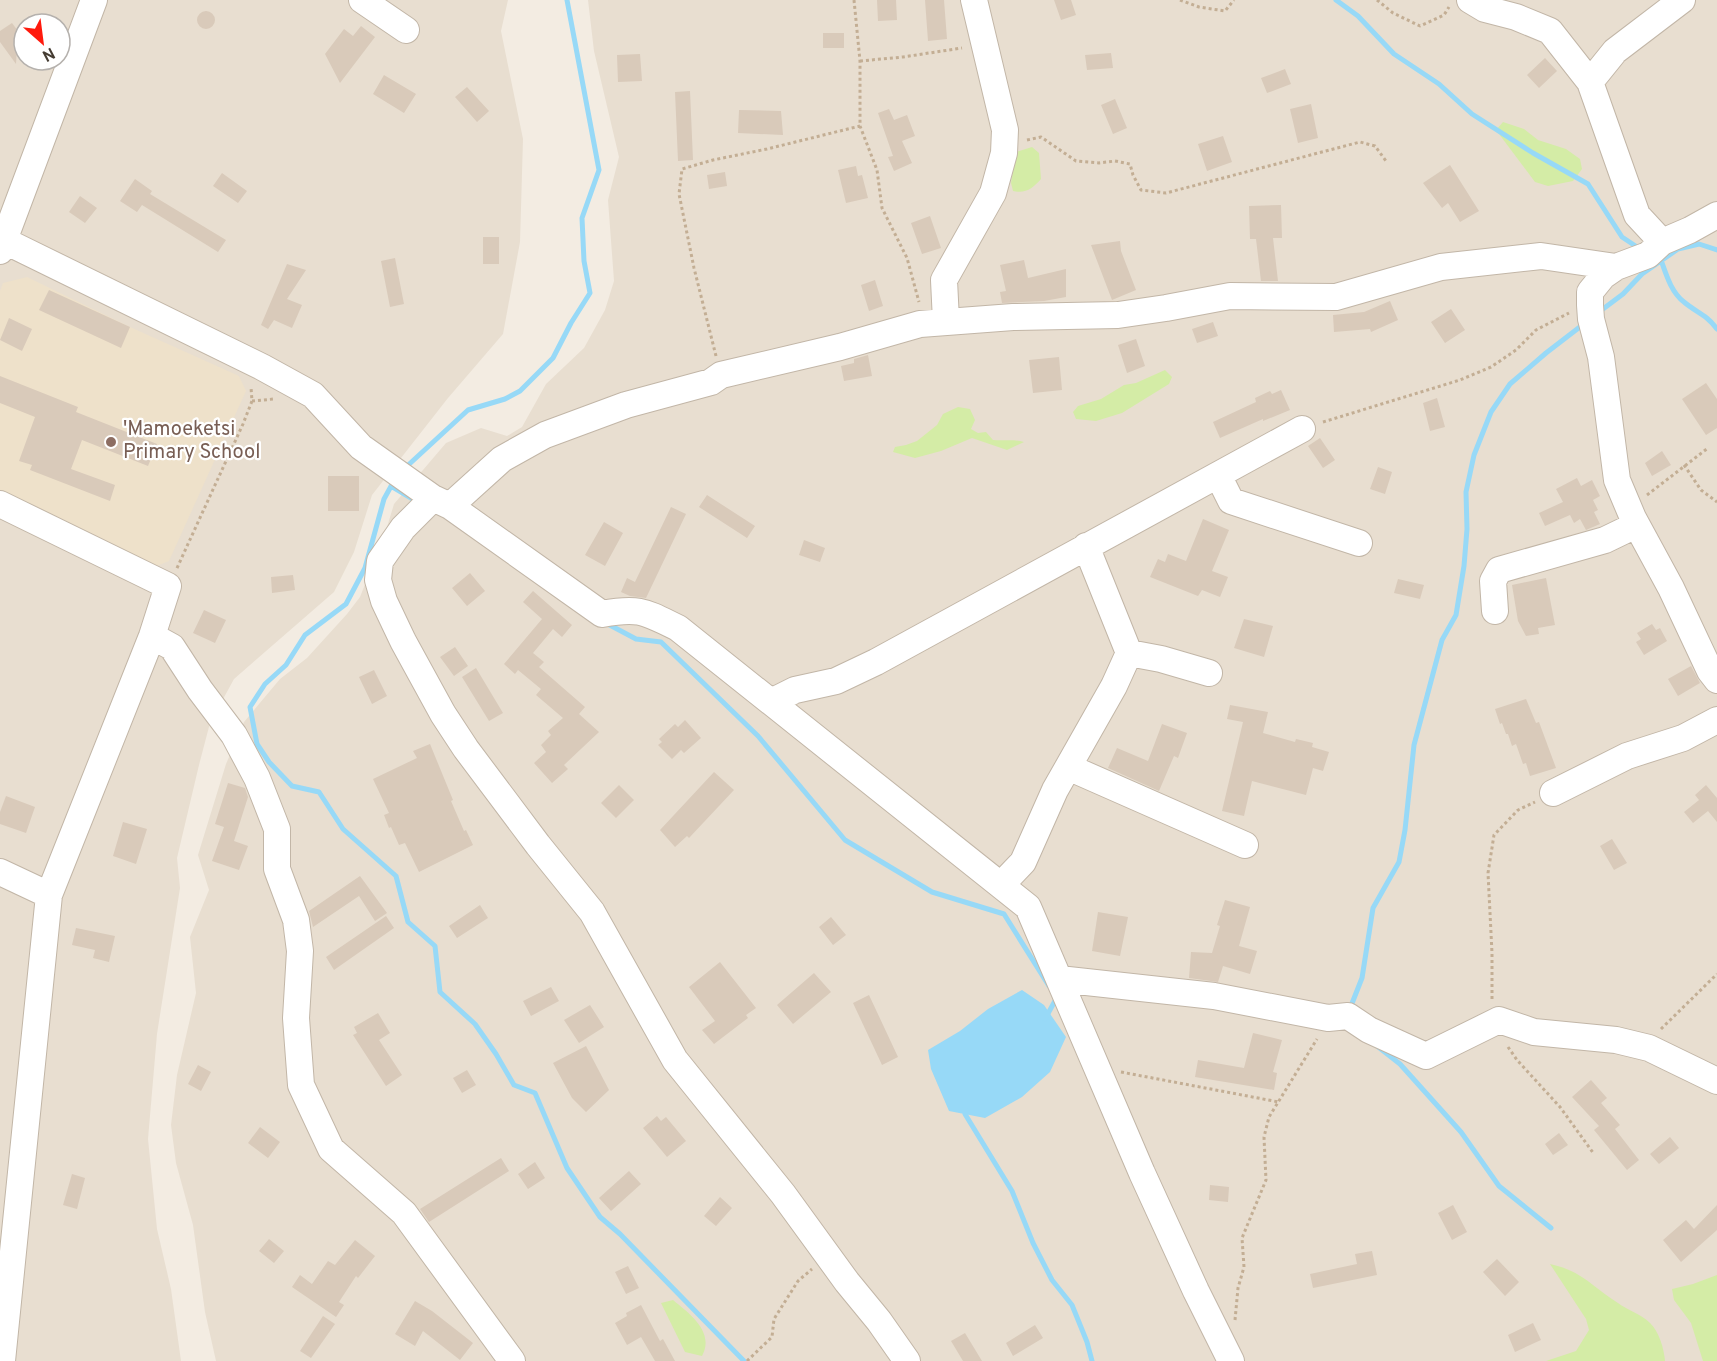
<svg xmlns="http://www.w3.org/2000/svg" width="1717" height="1361" font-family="Overpass,sans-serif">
  <rect width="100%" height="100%" fill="#f3ece2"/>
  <path fill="#e8ded0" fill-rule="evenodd" d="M0,0H508L501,31L523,139L520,242L503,334L448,398L372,495L354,552L334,592L234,679L210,723L199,765L177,858L180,888L157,1034L148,1139L157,1229L171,1289L181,1361H0ZM24,24H60V60H24Z
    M588,0H1717V1361H216L205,1312L193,1225L176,1163L171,1125L177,1075L196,993L190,937L209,890L198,855L226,764L244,722L280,679L307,658L347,614L360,597L384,537L394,504L446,443L481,428L507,436L522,427L546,384L584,348L605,310L614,281L608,200L619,157L594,51Z"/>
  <path fill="#eee1ca" d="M27,277L130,327L239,376L246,391L169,561L154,567L0,494V291L3,283Z"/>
  <path fill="#d4eca6" d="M1503,122L1524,129L1538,140L1566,149L1580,159L1582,169L1573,181L1548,186L1535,182L1496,130Z
    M1032,147L1039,153L1041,179C1033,188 1026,194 1013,191L1011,183L1016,152Z
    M1165,370L1172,377L1169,384L1122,413L1096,421L1076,419L1073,412L1078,406L1101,399L1124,385L1136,383Z
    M958,407L970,409L975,420L971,429L978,433L986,432L993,440C1003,441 1015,439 1024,442L1007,450L972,438L941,451L915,458L893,452L895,447L906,445L917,441L937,425L943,414Z
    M1550,1264C1583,1271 1592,1287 1618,1303C1627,1310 1641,1314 1650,1323C1659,1331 1664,1349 1665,1361H1546L1576,1351L1589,1330L1586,1319Z
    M1717,1275V1361H1703L1691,1323L1674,1300L1672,1289L1693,1284Z
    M673,1300C690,1314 715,1332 702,1356L685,1352L661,1303Z"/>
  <path fill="#97d9f7" d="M1022,990L1044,1005L1066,1037L1050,1072L1022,1097L985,1118L949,1111L931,1069L928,1050L960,1031L988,1009Z"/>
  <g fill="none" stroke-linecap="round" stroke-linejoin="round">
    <path stroke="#97d9f7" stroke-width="5" d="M1336,0L1358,16L1394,54L1439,84L1472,114L1533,153L1588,184L1622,237L1640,249
      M1661,260C1666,274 1671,292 1684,302C1697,313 1706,314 1717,329
      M1599,312L1623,294L1642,274L1678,249L1699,244L1717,250
      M405,468L468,410L505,399L520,391L553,358L571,323L590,293L584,261L582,218L599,170L567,0
      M395,479L384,499L365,568L346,604L305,635L286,665L265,684L250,707L257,744L269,762L292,786L319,792L343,829L396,876L408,922L435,946L440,992L475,1024L496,1054L514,1085L535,1093L567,1168L600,1217L620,1234L744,1361
      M391,486L416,501
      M604,622L636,639L661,642L758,736L845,840L932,892L1004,914L1049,986
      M1349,1011L1362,978L1373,908L1399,862L1405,830L1414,745L1442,640L1456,615L1464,566L1467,529L1466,492L1474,455L1491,412L1510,384L1546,353L1585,323
      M1045,1019L1056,999
      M1377,1046L1400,1064L1461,1132L1499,1186L1551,1228
      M965,1109V1114L1012,1191L1033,1243L1052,1280L1072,1305L1087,1342L1092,1361"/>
  </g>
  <path fill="#d9caba" d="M877,0H896L897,20L878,21Z
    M925,0H944L947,39L928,41Z
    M1054,0H1071L1076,15L1061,20Z
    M197 20a9 9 0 1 1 18 0a9 9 0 1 1-18 0Z
    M12,23L24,39V43L17,47L16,64L0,42V31Z
    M361,26L375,37L340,83L325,54L344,29L353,36Z
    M823,33H844V48H823Z
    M1111,53L1113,68L1087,70L1085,55Z
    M640,54L642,81L618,82L617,55Z
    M1545,58L1557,71L1539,88L1527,75Z
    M1285,69L1291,84L1267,93L1261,78Z
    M384,75L416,94L404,113L373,94Z
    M467,87L489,111L477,122L455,97Z
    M690,91L693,160L678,161L675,92Z
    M1115,99L1127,128L1113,134L1101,105Z
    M1311,104L1318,138L1298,143L1290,109Z
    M889,109L894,120L907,115L915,136L902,141L912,163L894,171L888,157L893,156L878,113Z
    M739,110L781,111L783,135L738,133Z
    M1223,136L1232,162L1207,171L1198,144Z
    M1450,165L1479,211L1460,222L1448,203L1442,208L1423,183Z
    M856,166L858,176L862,175L868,198L846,203L838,170Z
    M725,172L727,186L709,189L707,175Z
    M222,173L247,191L238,203L213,186Z
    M135,179L152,191L150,194L226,240L218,252L142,205L137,212L120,201Z
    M80,196L97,208L85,223L69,212Z
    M1281,205L1282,238H1273L1278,281H1261L1256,239H1250L1249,206Z
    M930,216L941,248L922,254L911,223Z
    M483,237H499V264H483Z
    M1120,241L1121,251L1136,290L1112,300L1091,245Z
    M395,258L404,304L390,307L381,261Z
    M1024,260L1028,278L1066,269V297L1044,301L1002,303L1000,292L1006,291L1000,265Z
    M287,264L306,270L287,299L302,305L292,328L274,320L268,329L261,325Z
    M875,280L883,306L869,311L861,285Z
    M49,290L130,327L121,348L39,310Z
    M1390,301L1398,320L1371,332L1370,329L1334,332L1333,315L1364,312Z
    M1451,309L1465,330L1445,343L1431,322Z
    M9,318L32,329L22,351L0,340Z
    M1213,322L1218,336L1197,343L1192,329Z
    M1136,339L1145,366L1127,373L1118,345Z
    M868,355L872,376L844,381L841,366L854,363V359Z
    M1059,357L1062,390L1033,393L1029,360Z
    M0,376L78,407L76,412L157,444L148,466L82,440L71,469L115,485L110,501L30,470L32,465L19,461L35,417L0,403Z
    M1706,383L1717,399V428L1706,435L1682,399Z
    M1281,390L1290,410L1263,421V419L1220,438L1213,422L1256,402L1255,398L1270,391L1272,394Z
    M1437,398L1445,427L1430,431L1423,403Z
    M1320,438L1335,460L1323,468L1308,446Z
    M1662,451L1671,465L1652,476L1645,463Z
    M1378,467L1392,472L1385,494L1370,489Z
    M328,476H359V511H328Z
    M1577,478L1581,486L1592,480L1600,496L1593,500L1598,510L1594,512L1600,524L1586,530L1580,519L1574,523L1570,515L1545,526L1539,513L1563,502L1556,489Z
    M707,495L755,526L747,538L699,507Z
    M671,507L686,514L646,598L630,596L621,592L627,578L635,582Z
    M1203,519L1229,530L1212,571L1228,577L1220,597L1202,590L1198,596L1150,577L1158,559L1165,562L1168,554L1186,561Z
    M604,522L623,533L605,566L585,555Z
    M804,540L825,548L820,562L799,555Z
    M470,573L485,591L467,606L452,588Z
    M293,575L295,590L272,593L271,577Z
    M1546,578L1555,625L1538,628L1539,634L1526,636L1518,621L1512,585Z
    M1398,579L1424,585L1420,599L1394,593Z
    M533,591L572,625L562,637L553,629L533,653L544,662L539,667L585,707L579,714L599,732L564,765L568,769L552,783L534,763L546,752L541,745L551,735L548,731L563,718L536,695L541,689L518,670L515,674L504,664L542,619L523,602Z
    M204,610L226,620L215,643L193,633Z
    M1244,619L1273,626L1264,657L1234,648Z
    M1652,624L1656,630L1660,628L1667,641L1644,655L1636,642L1641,639L1637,633Z
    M455,647L468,666L454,676L440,657Z
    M1691,666L1700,683L1678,696L1668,679Z
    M476,668L503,713L489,721L462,677Z
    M374,670L387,696L372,704L359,677Z
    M1526,699L1536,723L1539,722L1556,768L1530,776L1526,763L1523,764L1516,744L1512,746L1508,734H1506L1502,723L1500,724L1495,709Z
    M1230,705L1268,712L1263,733L1295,742L1296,739L1313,743L1312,747L1329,752L1323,771L1313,768L1306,795L1252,781L1244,816L1222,811L1243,722L1227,719Z
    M685,720L701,738L684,753L681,750L672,759L658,745L662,742L659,739L675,724L678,727Z
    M1162,724L1187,733L1178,758L1174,756L1159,791L1108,768L1117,748L1148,761Z
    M430,744L453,800L451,801L464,831L466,830L473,845L419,872L405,843L399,845L391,827L389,828L384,815L389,813L373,779L417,758L413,751Z
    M714,772L734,790L689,838L687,836L675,847L660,830Z
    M228,783L245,788L248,797L234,841L248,846L239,870L212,861L224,827L215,824Z
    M619,785L634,800L616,818L601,803Z
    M1706,785L1717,798V822L1708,811L1693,823L1684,812L1699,800L1695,795Z
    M6,796L35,807L26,833L0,824V812Z
    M123,822L147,829L136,864L113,856Z
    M1612,839L1627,863L1614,870L1600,846Z
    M360,876L387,913L375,921L359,896L313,927L309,911Z
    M1225,900L1250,907L1239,946L1257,951L1250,974L1223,966L1218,982L1189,978L1191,952L1212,953L1220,926L1217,925Z
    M480,905L488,918L457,938L449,926Z
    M1098,912L1128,917L1120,956L1092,951Z
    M386,916L394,928L334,970L326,957Z
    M831,917L846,935L833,945L819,927Z
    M76,928L115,936L109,962L93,958L95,950L72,945Z
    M720,962L756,1008L746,1015L748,1018L714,1044L702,1030L715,1021L689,987Z
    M814,973L831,992L793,1024L777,1005Z
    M551,987L559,1001L531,1016L523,1001Z
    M869,995L898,1057L882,1065L853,1003Z
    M590,1005L604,1027L579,1043L564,1020Z
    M378,1013L390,1033L379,1040L402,1075L386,1086L353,1035L357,1033L354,1027Z
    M1253,1033L1282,1040L1273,1072L1277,1073L1274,1090L1195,1077L1198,1060L1244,1068Z
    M586,1046L609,1090L586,1112L572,1098L553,1063Z
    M198,1065L211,1072L201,1091L188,1084Z
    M467,1070L476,1085L462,1093L453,1078Z
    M1591,1080L1607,1098L1601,1103L1620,1125L1615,1129L1639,1160L1627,1170L1594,1130L1599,1126L1572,1097Z
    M657,1116L661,1121L666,1117L686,1141L667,1157L643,1128Z
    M260,1127L280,1142L268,1158L248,1143Z
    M1559,1133L1568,1145L1553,1155L1545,1144Z
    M1670,1137L1679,1148L1659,1164L1650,1154Z
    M501,1158L509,1171L429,1222L420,1209Z
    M535,1162L545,1178L528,1189L518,1174Z
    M629,1171L641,1184L611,1211L599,1198Z
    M72,1174L85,1178L77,1209L63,1205Z
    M1210,1185L1229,1187L1228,1202L1209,1200Z
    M720,1197L732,1208L716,1226L704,1216Z
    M1453,1205L1467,1232L1452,1240L1438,1213Z
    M1717,1205V1230L1681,1262L1663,1240L1686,1220L1694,1229Z
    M269,1239L284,1251L274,1263L259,1251Z
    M355,1240L375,1256L358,1278L356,1276L339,1302L344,1305L336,1317L292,1287L300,1275L312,1284L328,1261L335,1265Z
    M1372,1251L1377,1275L1313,1288L1310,1274L1357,1264L1355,1254Z
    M1497,1259L1519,1282L1505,1296L1483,1272Z
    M628,1266L639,1288L626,1294L615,1272Z
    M415,1301L432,1311L473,1343L460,1360L423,1331L415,1346L395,1334Z
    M641,1305L660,1341L663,1339L675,1361H655L641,1337L627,1345L615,1323L627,1316L626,1313Z
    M323,1316L335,1324L311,1358L300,1351Z
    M1533,1323L1541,1340L1515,1352L1508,1335Z
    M1035,1325L1043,1338L1013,1356L1006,1343Z
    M965,1333L982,1361H963L951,1341Z"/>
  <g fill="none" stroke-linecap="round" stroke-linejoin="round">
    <defs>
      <path id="minor" d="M362,0L406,30
        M1470,0L1485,9L1516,17L1550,31L1590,82L1637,215L1662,242
        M1590,82L1615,51L1682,0
        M5,241L262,367L313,395L361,447L433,498L450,506L602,614C640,607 645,612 678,628L1028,907L1142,1173L1196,1291L1231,1361
        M0,251L94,0
        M1616,267L1603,276L1590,292V305L1591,319L1601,357L1617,480L1633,518L1671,588L1710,671L1717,680
        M946,321L944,280L993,193L1004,153L1005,130L974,0
        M1218,475L1231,501L1359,543
        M433,498L403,528L380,561L378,580L384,601L403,641L443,714L466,749L538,845L592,912L675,1060L783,1194L847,1282L879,1321L907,1361
        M0,504L168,586L152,636L49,895L2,1361
        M450,506L502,459L545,435L626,405L711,382L721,375L840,347L920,324L1013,317L1118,315L1166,308L1230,296L1336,297L1441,267L1541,256L1616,267L1648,255L1662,242L1690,230L1717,215
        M1495,611L1493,581L1499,570L1605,540L1636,525
        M152,636L172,647L200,690L234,735L257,778L277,829V869L296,920L300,951L296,1018L301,1085L331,1149L404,1213L512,1361
        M1129,653L1161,659L1209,673
        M771,702L795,690L836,681L876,662L1302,429
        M1068,767L1245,845
        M1553,793L1627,756L1683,738L1717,720
        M0,872L49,895
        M1001,885L1023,862L1055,790L1114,686L1129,653L1086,546
        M1059,979L1214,996L1328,1018L1348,1016L1369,1030L1426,1056L1499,1020L1534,1032L1616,1040L1649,1048L1717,1081"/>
    </defs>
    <use href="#minor" stroke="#c2b6a7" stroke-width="28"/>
    <path stroke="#c3ae94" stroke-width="3" stroke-dasharray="3 3" stroke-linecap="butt" d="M854,0L860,61V126L877,170L882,208L907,258L919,302
      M1180,0L1199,7L1225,11L1234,0
      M1377,0L1393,13L1420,26L1444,15L1449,7
      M860,61L903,57L962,48
      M1027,140L1041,137L1076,161L1099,163L1115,161L1130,164L1133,175L1141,190L1166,193L1360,142L1375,146L1386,161
      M716,356L694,268L679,194L682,169L713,160L767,149L860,126
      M252,401L274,399
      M1323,422L1460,380L1491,367L1516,350L1536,330L1569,313
      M1684,465L1701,490L1717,502
      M1647,495L1708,448
      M177,568L243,424L252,401L251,387
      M1492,999V953L1488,873L1494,835L1518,810L1535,802
      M1661,1029L1717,974
      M1508,1047L1517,1060L1560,1107L1594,1154
      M1121,1072L1279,1102
      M1235,1320L1238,1288L1244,1267L1242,1238L1266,1180L1264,1137L1269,1117L1317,1039
      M747,1361L772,1337L774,1319L798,1281L812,1269"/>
    <use href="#minor" stroke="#fff" stroke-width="26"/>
  </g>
  <circle fill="#8d6e63" stroke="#fff" stroke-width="2" cx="111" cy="442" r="6"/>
  <g text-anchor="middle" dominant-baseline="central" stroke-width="4.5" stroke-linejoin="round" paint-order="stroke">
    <g font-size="20" fill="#785e54" stroke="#fff" text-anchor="start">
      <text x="123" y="430">'Mamoeketsi<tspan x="123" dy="23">Primary School</tspan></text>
    </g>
  </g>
  <g transform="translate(42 42) rotate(152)"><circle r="28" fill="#ffffff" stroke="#b5b1ad" stroke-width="1.5"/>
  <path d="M0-4.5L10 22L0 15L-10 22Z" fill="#ff1a0d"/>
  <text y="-9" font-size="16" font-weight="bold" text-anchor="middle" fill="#453c32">N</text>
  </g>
</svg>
